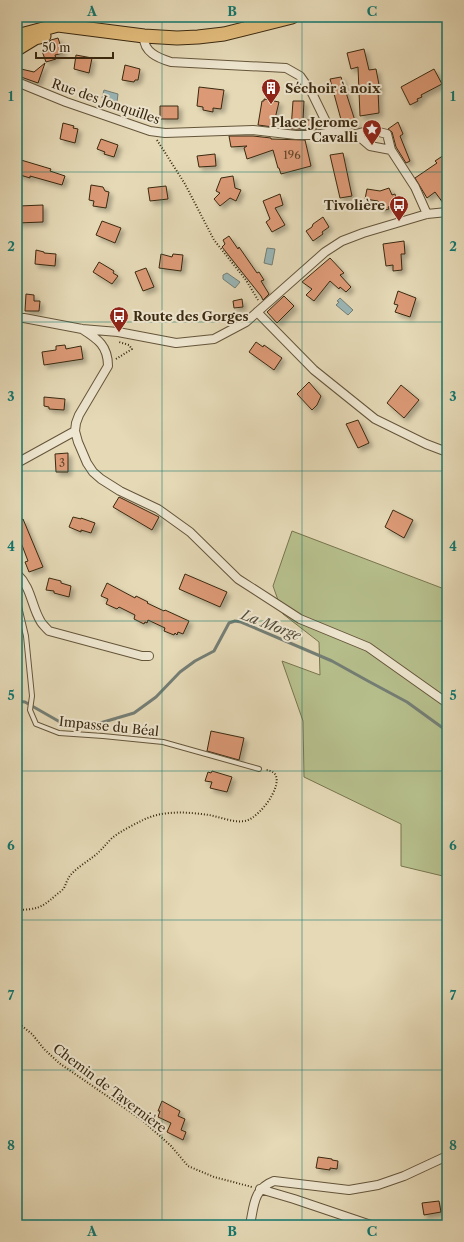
<svg xmlns="http://www.w3.org/2000/svg" width="464" height="1242" font-family="'Libre Caslon Text',serif">
  <defs>
    <filter id="shadow"><feDropShadow dx="3.5" dy="3.5" stdDeviation="2" flood-color="#0004"/></filter>
  </defs>
  <rect width="100%" height="100%" fill="#e5d9b6"/>
  <filter id="stains"><feTurbulence type="fractalNoise" baseFrequency=".005" numOctaves="4"/><feColorMatrix values="0 0 0 0 .2 0 0 0 0 .09 0 0 0 0 .02 0 0 0 .5 -.17"/></filter>
  <radialGradient id="worn" r=".72"><stop offset=".6" stop-color="#630" stop-opacity="0"/><stop offset="1" stop-color="#630" stop-opacity=".3"/></radialGradient>
  <path fill="#b6bf8c" stroke="#78744e" d="M292,531L447,590V877L401,866V824L304,777L303,721L282,661L320,675L319,642L283,614L273,586Z"/>
  <path fill="#9ab7b8" stroke="#747e75" d="M104,90L118,94L117,102L102,98Z
    M267,248L275,249L272,265L264,263Z
    M227,273L240,282L235,288L223,279V275Z
    M340,298L353,310L348,315L336,305L339,302L337,301Z"/>
  <g fill="none" stroke-linecap="round" stroke-linejoin="round">
    <path stroke="#747e75" stroke-width="3" d="M17,701L25,702L60,722L78,727L90,726L134,713L156,697L180,672L195,661L214,651L229,623L235,621L241,622L332,661L368,681L407,702L447,731"/>
  </g>
  <path fill="#db9975" stroke="#3a2910" filter="url(#shadow)" d="M58,38L63,53L55,55L56,59L46,62L42,51L46,50L44,44L49,42L51,40Z
    M364,49L369,70L376,69L380,90H378L379,113L360,116L358,67L351,69L347,53Z
    M76,55L92,58L89,73L74,69Z
    M45,63L38,83L21,77V69L34,72Z
    M125,65L140,69L138,80H135L134,82L122,80Z
    M434,69L442,84L421,95L422,97L417,99L418,101L410,105L401,87Z
    M341,77L357,127H343L330,79Z
    M199,87L224,90L221,109L213,108V112L203,110V107L197,106Z
    M264,99L279,102L273,127L258,125L262,101H264Z
    M293,101H304L303,120H316L317,129H291Z
    M160,106H178V119H160Z
    M398,122L403,134L400,136L410,161L406,163L396,147L392,132L388,129Z
    M63,123L74,126L73,128L78,129L75,143L60,139Z
    M229,136H253L271,138V139L305,140L311,166L281,174L279,168H278L273,150L247,159L244,148L247,146L231,147Z
    M101,139L118,145L114,157L104,154L105,152L97,149Z
    M343,153L352,196L340,198L330,155Z
    M447,153V207H446L435,192L427,198L415,178L437,163L435,161Z
    M215,154L216,166L199,167L197,156Z
    M21,160L51,169L50,171L65,176L62,185L30,176V178L17,174Z
    M233,176L235,188L241,190L236,201L230,198L220,206L214,199L220,193L216,191L221,178Z
    M91,185L103,187L105,191L109,192L106,208L93,206L94,201L89,200Z
    M166,186L168,199L150,201L148,188Z
    M389,188L392,195L395,194L398,204L388,207L389,209L381,211L378,201L365,199L367,189L380,191Z
    M280,194L283,205L275,208L285,225L272,232L266,222L270,219L263,201Z
    M43,205V222L17,223V213H19V206Z
    M323,217L329,227L322,232L323,234L313,241L306,231L312,227L313,224Z
    M102,221L121,228L115,243L96,235Z
    M229,236L238,249L239,247L257,273L259,272L264,280L261,281L269,294L263,300L261,296L222,247L225,244L223,240Z
    M404,241L405,254H401L402,270L393,271V265L386,266L383,244Z
    M36,250L44,252V253L56,254L55,266L35,264Z
    M161,254L172,257L173,254L183,255L181,271L159,268Z
    M330,258L344,273L340,275L351,287L346,292L340,287L339,289L330,281L314,301L306,295L312,289L302,282Z
    M99,262L114,271L113,273L118,276L112,284L93,272Z
    M146,268L154,287L143,291L135,272Z
    M398,291L416,298L410,317L395,312L398,305L394,304Z
    M26,294L34,295V301H40L39,311H25Z
    M284,296L294,306L277,323L267,312Z
    M242,299L243,307L234,308L233,301Z
    M256,342L263,347L264,345L282,358L274,370L249,352Z
    M65,345L66,349L81,346L83,359L44,365L42,352L56,350V346Z
    M309,382L321,396L317,405L312,410L297,394Z
    M401,385L419,400L404,418L387,403Z
    M44,397L65,399L64,410L49,409V407L44,406Z
    M358,420L369,443L358,448L346,424Z
    M68,453V472H56L55,454Z
    M119,497L159,517L152,530L113,507Z
    M393,510L413,520L404,538L385,527Z
    M73,517L81,519V518L95,523L91,533L81,530V532L69,527Z
    M23,519L43,567L29,572L25,562L28,561L20,540L17,542V522Z
    M185,574L227,592L220,607L179,589Z
    M49,578L61,581V583L71,586L69,597L54,593V591L46,590Z
    M107,583L135,598L136,596L148,602L147,603L164,611L165,610L189,621L183,634L178,632L177,635L175,633L174,635L164,631L165,628L148,620L147,623L145,622L144,624L134,619L135,615L119,607L117,609L106,604L108,599L101,596Z
    M211,731L244,738L239,760L207,751Z
    M212,771L232,777L227,792L210,788L212,782L205,781L208,772L211,773Z
    M162,1101L180,1111L178,1116L185,1119L181,1130L186,1132L183,1140L167,1132L171,1123L158,1117L160,1111H158Z
    M318,1157L332,1159V1160L338,1161L337,1169L330,1168V1170L316,1168Z
    M439,1201L441,1212L424,1215L422,1203Z"/>
  <g fill="none" stroke-linecap="round" stroke-linejoin="round">
    <defs>
      <path id="service" d="M17,598L26,636L32,696L30,710L36,724L59,733L103,736L163,742L259,769"/>
      <path id="minor" d="M144,36C143,52 158,58 171,62L286,68L300,76L312,93L331,132
        M17,82L66,102L150,131L165,133L253,130L296,135H316L331,132L356,134L371,130L387,134L391,150L415,187L427,214
        M356,134L370,146L391,150
        M257,312L314,370L375,419L426,444L447,452
        M17,318H24L82,329L118,332L176,343L214,339L246,322L325,252L342,241L363,233L427,214L447,212
        M82,329C98,339 108,346 108,366L79,415L76,423L75,431L78,442L87,463L93,472L101,479L120,491L158,509L190,532L238,579L300,619L368,647L447,703
        M17,463L75,431
        M17,574C32,588 31,606 41,622C43,625 46,628 49,631L142,656H149
        M260,1189L294,1199L371,1225
        M250,1225C254,1206 253,1189 274,1181L349,1190L378,1185L404,1176L447,1156"/>
      <path id="primary" d="M17,36L58,25L144,36L177,38L198,37L224,34L292,17
        M17,49L35,38L44,36"/>
    </defs>
    <use href="#service" stroke="#65553a" stroke-width="6"/>
    <use href="#minor" stroke="#65553a" stroke-width="10"/>
    <use href="#primary" stroke="#3a2910" stroke-width="15"/>
    <path stroke="#3a2910" stroke-width="2" stroke-dasharray="1 2" stroke-linecap="butt" d="M110,17L120,21
      M157,140L185,184L214,240L246,280L258,300
      M116,359L132,349L129,345L119,342
      M17,910C37,909 40,909 55,896C58,893 62,891 64,888C66,884 67,880 69,877C75,869 85,863 93,857C100,852 105,845 112,838C121,831 133,825 143,820C163,810 188,812 209,815C221,817 233,823 245,821C262,818 294,771 265,770
      M17,1022L32,1034L44,1049L59,1063L142,1120L171,1146L188,1166L214,1177L252,1187"/>
    <use href="#service" stroke="#eee6d0" stroke-width="4"/>
    <use href="#minor" stroke="#eee6d0" stroke-width="8"/>
    <use href="#primary" stroke="#e2bc7b" stroke-width="13"/>
  </g>
  <path fill="none" stroke="#0f766e" stroke-width="1" stroke-opacity="0.55" d="M162,17V1225M302,17V1225M17,172H447M17,322H447M17,471H447M17,621H447M17,771H447M17,920H447M17,1070H447"/>
  <defs>
    <symbol id="building-pin" viewBox="-11 -11 22 30"><path d="M0 17L-7.5 6A9.5 9.5 0 1 1 7.5 6Z" fill="#8f2418" stroke="#eee6d0"/><path d="M-4-6H4V6H1V3H-1V6H-4ZM-2.5-4.3h1.7v1.8h-1.7ZM.8-4.3h1.7v1.8H.8ZM-2.5-1h1.7V.8h-1.7ZM.8-1h1.7V.8H.8Z" fill="#fff"/></symbol>
    <symbol id="sight-pin" viewBox="-11 -11 22 30"><path d="M0 17L-7.5 6A9.5 9.5 0 1 1 7.5 6Z" fill="#8f2418" stroke="#eee6d0"/><path d="M0-6L1.8-2.2L6-1.7L2.9 1.2L3.7 5.4L0 3.3L-3.7 5.4L-2.9 1.2L-6-1.7L-1.8-2.2Z" fill="#fff"/></symbol>
    <symbol id="bus-pin" viewBox="-11 -11 22 30"><path d="M0 17L-7.5 6A9.5 9.5 0 1 1 7.5 6Z" fill="#8f2418" stroke="#eee6d0"/><path d="M-5-6H5V4H4V6H2V4H-2V6H-4V4H-5ZM-3.5-4V0h7V-4ZM-3.5 1.2v1.5H-2V1.2ZM2 1.2v1.5H3.5V1.2Z" fill="#fff"/></symbol>
  </defs>
  <g fill-rule="evenodd">
    <use href="#building-pin" x="260" y="77" width="22" height="30"/>
    <use href="#sight-pin" x="361" y="118" width="22" height="30"/>
    <use href="#bus-pin" x="388" y="194" width="22" height="30"/>
    <use href="#bus-pin" x="108" y="305" width="22" height="30"/>
  </g>
  <g text-anchor="middle" dominant-baseline="central" stroke-width="4" stroke-linejoin="round" paint-order="stroke">
    <g font-size="11" fill="#624529">
      <text x="292" y="155">196</text>
      <text x="62" y="463">3</text>
    </g>
    <g font-size="13" font-weight="bold" fill="#3a2910" stroke="#eee6d0" text-anchor="start">
      <text x="285" y="88">Séchoir à noix</text>
      <text x="358" y="122" text-anchor="end">Place Jerome<tspan x="358" dy="15">Cavalli</tspan></text>
      <text x="385" y="205" text-anchor="end">Tivolière</text>
      <text x="133" y="316">Route des Gorges</text>
    </g>
    <g font-size="13" fill="#3a2910" stroke="#eee6d0">
      <text transform="translate(106 101) rotate(19)">Rue des Jonquilles</text>
      <text transform="translate(109 726) rotate(6)">Impasse du Béal</text>
      <text transform="translate(110 1088) rotate(37)">Chemin de Tavernière</text>
    </g>
    <g font-size="14" font-style="italic" fill="#524c3a" stroke="#eee6d0">
      <text transform="translate(271 625) rotate(21)">La Morge</text>
    </g>
  </g>
  <rect width="464" height="1242" fill="none" stroke="#e5d9b6" stroke-width="44"/>
  <path d="M36 52v6h77v-6" fill="none" stroke="#3a2910" stroke-width="2"/>
  <text x="42" y="52" font-size="12" fill="#3a2910" stroke="#eee6d0" stroke-width="3" paint-order="stroke">50 m</text>
  <rect x="22" y="22" width="420" height="1198" fill="none" stroke="#0f766e" stroke-width="1.5"/>
  <g font-size="13" text-anchor="middle" font-weight="bold" fill="#0f766e">
    <text x="92" y="16">A</text>
    <text x="232" y="16">B</text>
    <text x="372" y="16">C</text>
    <text x="11" y="101">1</text>
    <text x="453" y="101">1</text>
    <text x="11" y="251">2</text>
    <text x="453" y="251">2</text>
    <text x="11" y="401">3</text>
    <text x="453" y="401">3</text>
    <text x="11" y="551">4</text>
    <text x="453" y="551">4</text>
    <text x="11" y="700">5</text>
    <text x="453" y="700">5</text>
    <text x="11" y="850">6</text>
    <text x="453" y="850">6</text>
    <text x="11" y="1000">7</text>
    <text x="453" y="1000">7</text>
    <text x="11" y="1150">8</text>
    <text x="453" y="1150">8</text>
    <text x="92" y="1236">A</text>
    <text x="232" y="1236">B</text>
    <text x="372" y="1236">C</text>
  </g>
  <rect width="100%" height="100%" filter="url(#stains)"/>
  <rect width="100%" height="100%" fill="url(#worn)"/>
</svg>
